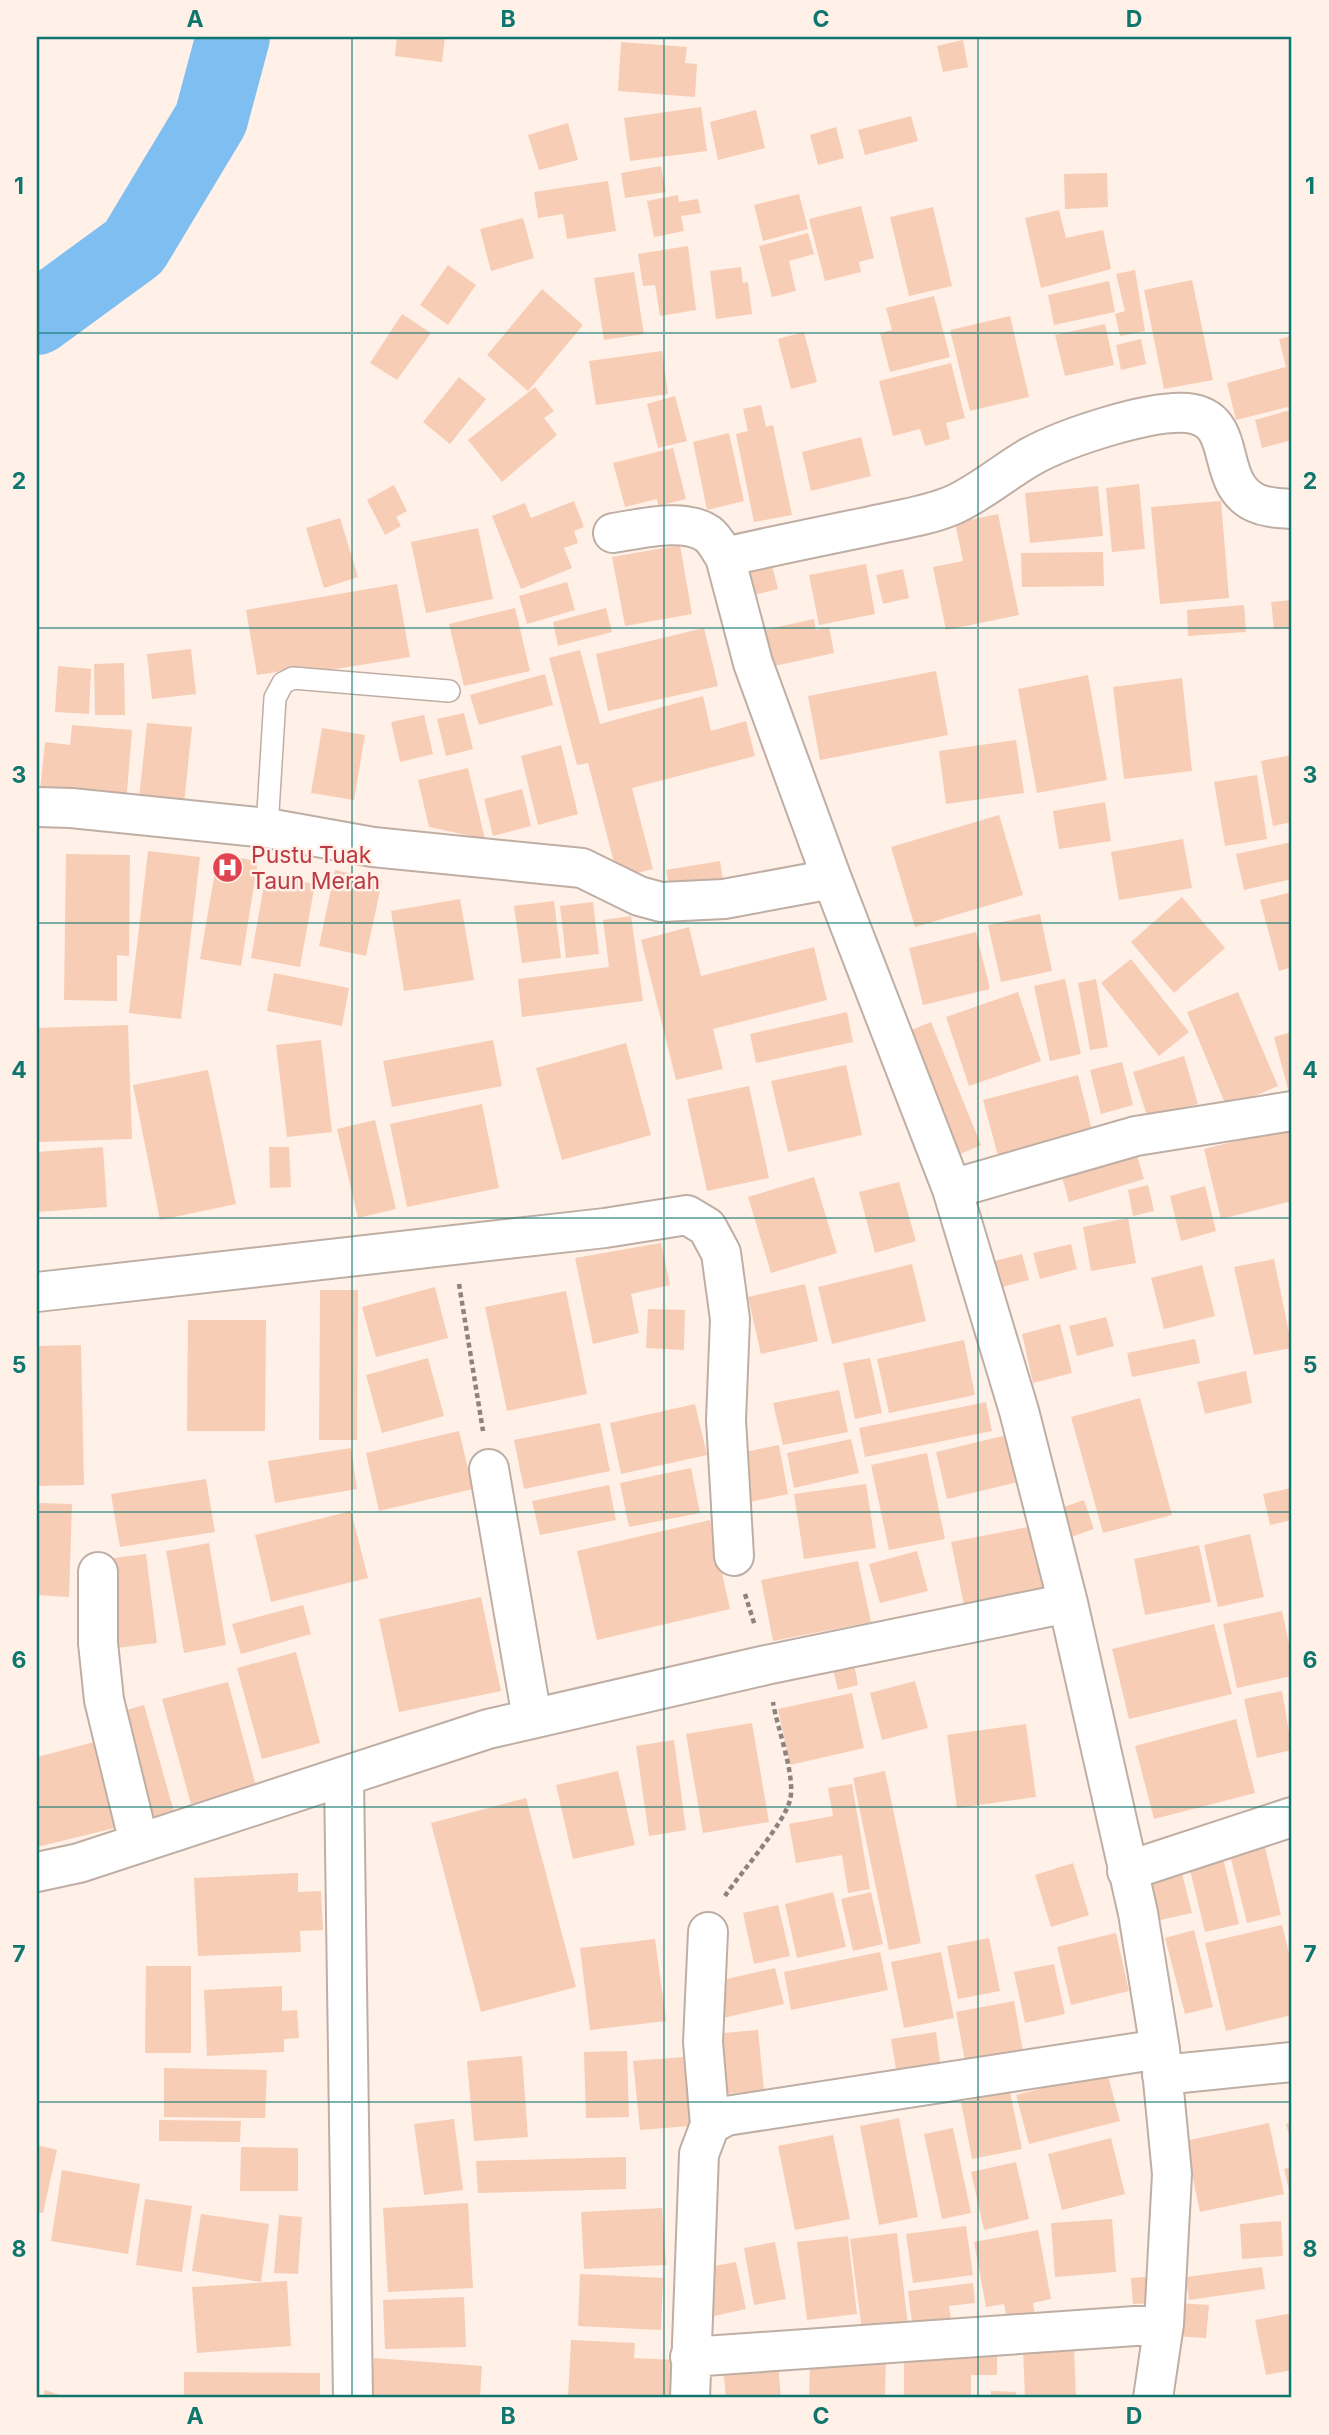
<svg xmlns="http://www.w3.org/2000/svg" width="1329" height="2435" font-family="Inter,sans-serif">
  <rect width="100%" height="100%" fill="#fff0e8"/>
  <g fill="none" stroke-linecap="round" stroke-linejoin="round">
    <path stroke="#7fbef1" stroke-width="74" d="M37,318L134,247L211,119L233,37"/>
  </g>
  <path fill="#f8cdb5" d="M397,37H445L442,62L395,56Z
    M963,40L968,67L943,72L937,46Z
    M621,42L687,47L685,63L697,64L695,97L618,91Z
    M701,107L707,151L630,161L624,118Z
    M756,110L765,148L718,160L710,122Z
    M911,116L918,141L865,155L858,130Z
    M568,123L578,160L539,170L528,135Z
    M836,127L844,158L818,165L810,135Z
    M661,166L666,192L625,198L621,173Z
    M1107,173L1108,207L1065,209L1064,174Z
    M608,181L616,231L567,239L563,214L538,218L534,192Z
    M799,194L808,229L763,241L754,205Z
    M678,195L679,202L698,199L701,213L681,216L684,231L654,237L647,201Z
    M861,206L874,258L859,262L861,272L825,281L809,219Z
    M933,207L952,286L909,296L890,217Z
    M1059,210L1066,238L1103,230L1111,269L1041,288L1025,218Z
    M523,218L534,258L491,271L480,229Z
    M808,233L814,254L789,261L796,291L772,297L759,246Z
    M688,246L696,310L660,316L655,285L643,286L638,254Z
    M448,265L476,285L448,325L420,305Z
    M741,267L743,283L748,282L752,314L716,319L710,271Z
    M1135,270L1145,331L1120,336L1115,314L1125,311L1116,274Z
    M634,272L644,334L604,340L594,278Z
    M1192,280L1213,380L1164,389L1144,290Z
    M1109,281L1115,312L1054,325L1048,295Z
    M542,289L583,325L528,391L487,355Z
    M934,296L950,357L890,372L880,333L892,330L886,308Z
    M402,314L431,333L397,380L370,363Z
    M1010,316L1029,397L970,411L950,330Z
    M1105,324L1114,365L1065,376L1055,335Z
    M804,332L817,382L791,389L778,339Z
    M1292,336V406L1236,420L1227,383L1286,367L1279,339Z
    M1141,339L1146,364L1121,370L1116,345Z
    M662,351L668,394L596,405L589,361Z
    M951,363L965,418L946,423L950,439L925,446L920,429L893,436L879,381Z
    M459,377L486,399L450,444L423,422Z
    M535,387L554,411L544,418L557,435L502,482L468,440Z
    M675,396L687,441L658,448L647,404Z
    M761,405L766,427L773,425L792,515L754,522L736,434L748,431L743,409Z
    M1290,410L1292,440L1262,448L1255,420Z
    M729,433L744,501L707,510L693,442Z
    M861,437L871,476L811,491L802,452Z
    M673,448L686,499L658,506L657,499L625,507L613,463Z
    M1139,484L1145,549L1112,552L1106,488Z
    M394,485L407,511L396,517L401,526L385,535L367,500Z
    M1098,486L1103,536L1030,543L1025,493Z
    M574,501L584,527L574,531L578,543L564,548L572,568L521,589L492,516L525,503L531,518Z
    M1221,501L1229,598L1160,604L1151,507Z
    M998,514L1019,615L946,630L933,567L963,561L955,523Z
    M340,518L358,577L324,588L306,528Z
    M478,528L493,599L426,613L411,542Z
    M680,545L692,614L625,626L612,557Z
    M1103,552L1104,586L1022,587L1021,553Z
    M771,561L778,589L741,598L734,570Z
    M866,564L875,614L819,625L809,575Z
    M903,569L909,598L883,604L876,575Z
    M567,582L575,610L527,624L519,596Z
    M397,584L410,657L298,675L297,669L257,675L246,610Z
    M1292,600V628L1274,629L1271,602Z
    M1244,605L1246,632L1188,636L1187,610Z
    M515,608L530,671L464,686L449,624Z
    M606,608L612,632L558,646L553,622Z
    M814,619L816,630L829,627L834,653L761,669L760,631Z
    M704,628L718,686L608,711L596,654Z
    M191,649L196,694L152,699L147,654Z
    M580,650L600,724L703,696L711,731L746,721L755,756L632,788L653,869L618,878L588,763L577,765L549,658Z
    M124,663L125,715H95L94,664Z
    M58,666L91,669L89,714L55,712Z
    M936,671L948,735L820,760L808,696Z
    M545,674L553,705L479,725L470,695Z
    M1088,675L1107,780L1037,793L1018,689Z
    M1182,678L1192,771L1124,779L1113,687Z
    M464,713L473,749L446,756L437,719Z
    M424,715L433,754L400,762L391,722Z
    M147,723L192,727L184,804L139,799Z
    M72,725L132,730L126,804L39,800L45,742L70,745Z
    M322,728L365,735L354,800L311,793Z
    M1016,740L1024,793L946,804L939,751Z
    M561,745L578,814L538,825L521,756Z
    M1292,755V822L1273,826L1261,761Z
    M468,768L485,839L429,827L418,780Z
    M1257,775L1267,839L1225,846L1214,782Z
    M522,789L531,826L493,836L484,799Z
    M1105,802L1111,841L1059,849L1053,811Z
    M999,815L1023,895L915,927L891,847Z
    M1183,839L1192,888L1119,900L1111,852Z
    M1292,842V879L1244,890L1236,854Z
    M148,851L200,857L181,1019L129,1013Z
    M66,854L130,855L129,956L117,955V1001L64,1000Z
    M218,854L258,861L241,966L200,959Z
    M720,861L723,880L670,890L666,870Z
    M335,870L382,881L366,956L319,946Z
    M266,874L315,884L300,967L251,958Z
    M1292,892V967L1279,971L1260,900Z
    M1182,897L1225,948L1174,993L1131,942Z
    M460,899L474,980L404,991L391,911Z
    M554,901L561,958L522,963L514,906Z
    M593,902L599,954L566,958L560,906Z
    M1040,914L1052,971L1001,982L988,925Z
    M631,916L643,1001L522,1017L518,979L609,967L603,920Z
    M689,927L701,976L814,947L827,1000L713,1029L723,1069L676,1080L641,940Z
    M976,932L990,989L923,1005L909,948Z
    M1131,959L1189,1032L1159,1056L1101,983Z
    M274,973L349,988L342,1026L267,1011Z
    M1065,979L1081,1054L1050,1061L1034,986Z
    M1096,979L1108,1047L1090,1050L1078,983Z
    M1018,992L1041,1061L969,1086L946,1017Z
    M1238,992L1278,1086L1227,1108L1187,1012Z
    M847,1012L853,1042L756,1063L750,1034Z
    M931,1022L981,1145L949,1159L899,1035Z
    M128,1025L132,1139L37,1142V1028Z
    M1292,1032V1100H1291L1274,1037Z
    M321,1040L332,1132L287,1137L276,1045Z
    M493,1040L502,1086L392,1107L383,1061Z
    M626,1043L651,1135L562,1160L536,1068Z
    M1184,1056L1198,1104L1148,1119L1133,1072Z
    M1122,1062L1133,1105L1101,1114L1090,1070Z
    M846,1065L862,1135L788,1152L771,1081Z
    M208,1070L236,1204L160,1220L133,1085Z
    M1078,1075L1092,1130L998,1156L983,1100Z
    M749,1086L769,1178L707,1191L687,1099Z
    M482,1104L499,1188L407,1207L390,1124Z
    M375,1120L396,1209L358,1218L337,1129Z
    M1288,1128L1292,1144V1201L1221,1219L1204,1149Z
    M1134,1145L1144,1179L1069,1202L1059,1166Z
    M103,1147L107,1207L37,1212V1152Z
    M269,1147H289L291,1187L270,1188Z
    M814,1177L837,1253L771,1273L748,1197Z
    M899,1182L916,1241L875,1253L859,1192Z
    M1148,1185L1154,1211L1133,1216L1128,1190Z
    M1205,1186L1216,1231L1181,1241L1170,1196Z
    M1128,1218L1136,1263L1091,1271L1083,1227Z
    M661,1243L670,1285L631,1294L639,1333L593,1344L575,1258Z
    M1071,1244L1077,1269L1040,1279L1033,1253Z
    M1022,1254L1029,1280L998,1288L991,1262Z
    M1274,1259L1292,1348L1254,1355L1234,1267Z
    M912,1264L926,1321L832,1344L818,1287Z
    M1202,1265L1215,1316L1164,1329L1151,1278Z
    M805,1284L818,1341L761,1354L748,1297Z
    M435,1287L448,1338L376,1357L362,1307Z
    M320,1290H358L357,1440H319Z
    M566,1291L587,1394L507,1411L485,1307Z
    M648,1309L685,1310L684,1350L646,1348Z
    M1106,1317L1114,1346L1077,1356L1069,1326Z
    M188,1320H266L265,1431H187Z
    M1060,1324L1072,1373L1033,1383L1022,1334Z
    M1195,1339L1200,1363L1132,1377L1127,1353Z
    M964,1340L975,1395L889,1413L877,1359Z
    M81,1345L84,1485L37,1486V1346Z
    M428,1358L444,1416L382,1433L366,1375Z
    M870,1358L882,1413L855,1419L843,1363Z
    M1246,1371L1252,1403L1205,1414L1197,1382Z
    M839,1390L848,1432L783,1445L773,1403Z
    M1140,1398L1172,1515L1103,1533L1071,1417Z
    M986,1402L992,1431L865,1457L859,1428Z
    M695,1404L707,1455L621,1474L610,1423Z
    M600,1423L610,1471L524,1489L514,1440Z
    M459,1431L473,1489L379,1511L366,1453Z
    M1007,1435L1018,1482L947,1499L936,1452Z
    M851,1439L859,1473L794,1488L787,1453Z
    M779,1445L788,1494L750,1502L740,1453Z
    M351,1448L357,1489L275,1503L268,1461Z
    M927,1453L945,1539L889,1550L871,1465Z
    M691,1468L700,1513L629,1527L620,1483Z
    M206,1479L215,1532L120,1547L111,1494Z
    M866,1484L876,1548L804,1559L794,1494Z
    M609,1485L616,1520L540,1535L532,1501Z
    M1292,1488V1520L1270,1525L1263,1494Z
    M1084,1500L1094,1529L1068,1538L1058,1509Z
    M37,1503L72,1504L69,1597L37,1595Z
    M351,1511L368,1578L271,1602L255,1535Z
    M710,1520L730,1609L597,1640L577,1551Z
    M1033,1526L1045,1589L964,1605L951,1542Z
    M1250,1534L1264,1597L1218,1607L1204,1545Z
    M209,1543L226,1645L184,1653L166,1551Z
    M1199,1545L1211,1602L1145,1615L1134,1559Z
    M917,1551L928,1591L880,1603L869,1564Z
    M146,1554L157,1643L117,1648L106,1559Z
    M858,1561L871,1622L773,1641L761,1580Z
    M481,1597L501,1691L399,1712L379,1619Z
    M303,1605L311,1634L241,1654L232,1624Z
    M1282,1611L1292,1658V1676L1237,1688L1223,1624Z
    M1214,1624L1232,1694L1129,1719L1112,1649Z
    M296,1652L320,1743L262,1759L237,1668Z
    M853,1659L858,1685L838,1690L832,1665Z
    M915,1681L928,1728L882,1740L870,1693Z
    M228,1682L256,1786L191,1804L162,1699Z
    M1282,1691L1292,1750L1257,1758L1244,1699Z
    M852,1693L864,1748L790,1765L778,1709Z
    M144,1705L174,1812L147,1820L116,1713Z
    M1236,1719L1255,1793L1154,1819L1135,1746Z
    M752,1723L769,1822L703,1833L686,1734Z
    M1026,1724L1036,1797L957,1808L947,1735Z
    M102,1740L123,1826L37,1847V1757Z
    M674,1740L686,1830L649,1836L636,1746Z
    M618,1771L635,1845L573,1859L556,1785Z
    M885,1771L921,1943L889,1950L853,1778Z
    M852,1784L870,1889L848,1893L842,1855L796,1863L789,1824L833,1816L828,1788Z
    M526,1798L576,1987L481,2012L431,1823Z
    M1265,1847L1281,1915L1247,1923L1230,1855Z
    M1223,1858L1239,1924L1205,1932L1189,1866Z
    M1073,1863L1089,1915L1051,1927L1035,1875Z
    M1181,1869L1192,1913L1160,1920L1149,1877Z
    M298,1873V1892L321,1891L323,1930L300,1931L301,1952L198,1956L194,1878Z
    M833,1892L846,1947L797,1958L785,1904Z
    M871,1892L883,1944L853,1951L841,1899Z
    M778,1905L790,1956L754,1964L743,1913Z
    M1282,1925L1292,1966V2015L1226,2031L1205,1943Z
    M1194,1930L1213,2007L1185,2014L1165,1938Z
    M1116,1933L1129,1991L1071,2005L1057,1947Z
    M989,1938L1000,1991L958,1999L947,1946Z
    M655,1939L666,2021L590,2030L580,1948Z
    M880,1952L888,1990L791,2010L784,1972Z
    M941,1952L954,2018L904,2028L891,1962Z
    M1054,1964L1065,2014L1025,2023L1014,1972Z
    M146,1966H191V2053H145Z
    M775,1968L784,2004L714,2020L705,1984Z
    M282,1986V2011L297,2010L299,2038L284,2039V2052L207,2056L204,1990Z
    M1014,2001L1024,2057L966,2067L956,2012Z
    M758,2030L764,2090L716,2095L712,2034Z
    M936,2032L941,2069L897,2075L891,2039Z
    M627,2051L629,2117L586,2118L584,2052Z
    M522,2056L528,2137L474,2141L467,2061Z
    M684,2057L690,2126L640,2130L633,2061Z
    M164,2068L267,2070L265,2118L164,2117Z
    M1107,2072L1120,2121L1029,2144L1016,2095Z
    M1010,2092L1022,2149L972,2159L961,2102Z
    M899,2118L918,2217L879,2225L860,2126Z
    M454,2119L463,2190L424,2195L414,2124Z
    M159,2120L241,2121L240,2142L159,2141Z
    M1292,2122V2144L1286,2124Z
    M1269,2123L1284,2194L1200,2212L1185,2141Z
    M953,2128L971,2213L942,2219L924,2134Z
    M833,2135L850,2219L795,2230L778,2146Z
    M1111,2138L1125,2194L1062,2210L1048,2154Z
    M37,2145L57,2150L43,2213L37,2212Z
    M241,2147L298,2148V2191H240Z
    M626,2157V2189L478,2193L476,2161Z
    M1016,2162L1029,2219L984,2230L971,2172Z
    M1292,2167V2198H1291L1284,2169Z
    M62,2170L140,2184L128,2254L51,2241Z
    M145,2199L192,2206L182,2272L136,2265Z
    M468,2203L473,2288L388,2292L383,2208Z
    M662,2208L666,2265L584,2269L581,2212Z
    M201,2214L269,2224L261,2282L192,2271Z
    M279,2215L302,2217L298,2274L274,2273Z
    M1112,2219L1116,2272L1055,2277L1051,2223Z
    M1281,2221L1283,2256L1242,2259L1240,2224Z
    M966,2226L973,2275L913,2283L906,2234Z
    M1038,2230L1051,2299L1033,2303L1035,2315L1007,2320L1004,2304L986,2307L974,2242Z
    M897,2233L908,2325L862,2330L850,2239Z
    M848,2236L857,2314L807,2320L797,2242Z
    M775,2242L786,2299L754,2305L744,2248Z
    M736,2262L746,2309L714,2316L704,2268Z
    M1262,2267L1265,2289L1189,2300L1186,2277Z
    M580,2274L663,2278L661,2330L578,2326Z
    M1156,2276L1157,2303L1133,2304L1131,2278Z
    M287,2281L291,2346L197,2353L192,2287Z
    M973,2283L975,2303L949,2306L952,2326L913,2330L908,2291Z
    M464,2297L466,2347L385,2349L383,2300Z
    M1177,2303L1209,2305L1206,2338L1175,2336Z
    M1292,2313V2370L1266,2375L1255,2320Z
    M571,2340L635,2343L634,2358L675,2360L673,2398H568Z
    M997,2346V2375H971V2398H904V2360Z
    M1074,2348L1076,2398H1025L1023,2350Z
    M886,2352L885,2398H809L810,2363Z
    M374,2358L482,2366L480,2398H371Z
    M778,2363L781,2398H726L723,2366Z
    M184,2372L320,2373V2398H184Z
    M45,2390L68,2398H42Z
    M991,2391L1016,2392V2398H991Z"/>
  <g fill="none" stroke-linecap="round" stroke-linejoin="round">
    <defs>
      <path id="lane" d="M267,828L275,698L283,683L293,678L449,691"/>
      <path id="street" d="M613,533C640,529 684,517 708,534C715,539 720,550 725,557
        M37,807L71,808L267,828L373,847L582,868L639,896L661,902L724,899L832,879
        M952,1189L1136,1136L1292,1111
        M37,1292L605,1228L687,1215L707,1227L721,1253L730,1319L726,1420L734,1556
        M489,1469L532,1718
        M98,1572V1643L104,1700L139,1843
        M344,1778L353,2398
        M1127,1871L1292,1817
        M37,1872L79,1863L488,1729L766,1665L1068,1603
        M708,1932L703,2042L710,2125
        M1162,2075L1292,2062
        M690,2357L1164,2324
        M690,2398L699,2154L710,2125L726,2116L1160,2049
        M1153,2398L1164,2324L1172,2174L1160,2049L1138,1913L1068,1603L1019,1411L952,1189L832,879L753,663L725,557C773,546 822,536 871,526C897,520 928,516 953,505C980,493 1004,472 1030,457C1064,438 1148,410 1187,413C1241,418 1212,483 1256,503C1267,508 1280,508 1292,509"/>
    </defs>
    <use href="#lane" stroke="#bfaea4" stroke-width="24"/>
    <use href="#street" stroke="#bfaea4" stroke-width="42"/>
    <path stroke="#8e847e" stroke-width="4.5" stroke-dasharray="5 3.5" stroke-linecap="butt" d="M459,1284L483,1431
      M745,1594L755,1626
      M725,1896C741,1872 784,1824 790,1800C796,1776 777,1728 773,1702"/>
    <use href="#lane" stroke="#fff" stroke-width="21"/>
    <use href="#street" stroke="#fff" stroke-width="38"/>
  </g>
  <path fill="none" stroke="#0f766e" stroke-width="2" stroke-opacity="0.55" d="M352,37V2398M664,37V2398M978,37V2398M37,333H1292M37,628H1292M37,923H1292M37,1218H1292M37,1512H1292M37,1807H1292M37,2102H1292"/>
  <defs>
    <symbol id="hospital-disc" viewBox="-11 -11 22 22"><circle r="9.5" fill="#e0444e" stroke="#fff0e8"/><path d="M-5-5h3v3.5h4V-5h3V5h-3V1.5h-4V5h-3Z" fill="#fff"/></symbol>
  </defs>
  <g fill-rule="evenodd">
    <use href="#hospital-disc" x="210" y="850" width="35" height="35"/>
  </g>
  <g text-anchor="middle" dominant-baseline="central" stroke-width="5" stroke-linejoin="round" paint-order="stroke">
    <g font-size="23" fill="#be3a42" stroke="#fff0e8" text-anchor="start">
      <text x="251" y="855">Pustu Tuak<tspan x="251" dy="26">Taun Merah</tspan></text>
    </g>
  </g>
  <rect width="1329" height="2435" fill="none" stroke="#fff0e8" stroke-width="77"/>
  <rect x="38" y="38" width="1252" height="2358" fill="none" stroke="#0f766e" stroke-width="2.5"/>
  <g font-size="23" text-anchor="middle" font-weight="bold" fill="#0f766e">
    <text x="195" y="27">A</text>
    <text x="508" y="27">B</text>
    <text x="821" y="27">C</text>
    <text x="1134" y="27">D</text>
    <text x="19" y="194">1</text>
    <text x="1310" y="194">1</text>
    <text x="19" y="489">2</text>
    <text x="1310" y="489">2</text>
    <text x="19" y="783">3</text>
    <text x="1310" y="783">3</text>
    <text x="19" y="1078">4</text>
    <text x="1310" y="1078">4</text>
    <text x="19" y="1373">5</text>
    <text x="1310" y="1373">5</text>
    <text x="19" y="1668">6</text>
    <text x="1310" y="1668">6</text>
    <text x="19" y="1962">7</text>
    <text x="1310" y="1962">7</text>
    <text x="19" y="2257">8</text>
    <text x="1310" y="2257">8</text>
    <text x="195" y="2424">A</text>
    <text x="508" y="2424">B</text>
    <text x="821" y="2424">C</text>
    <text x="1134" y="2424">D</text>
  </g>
</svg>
